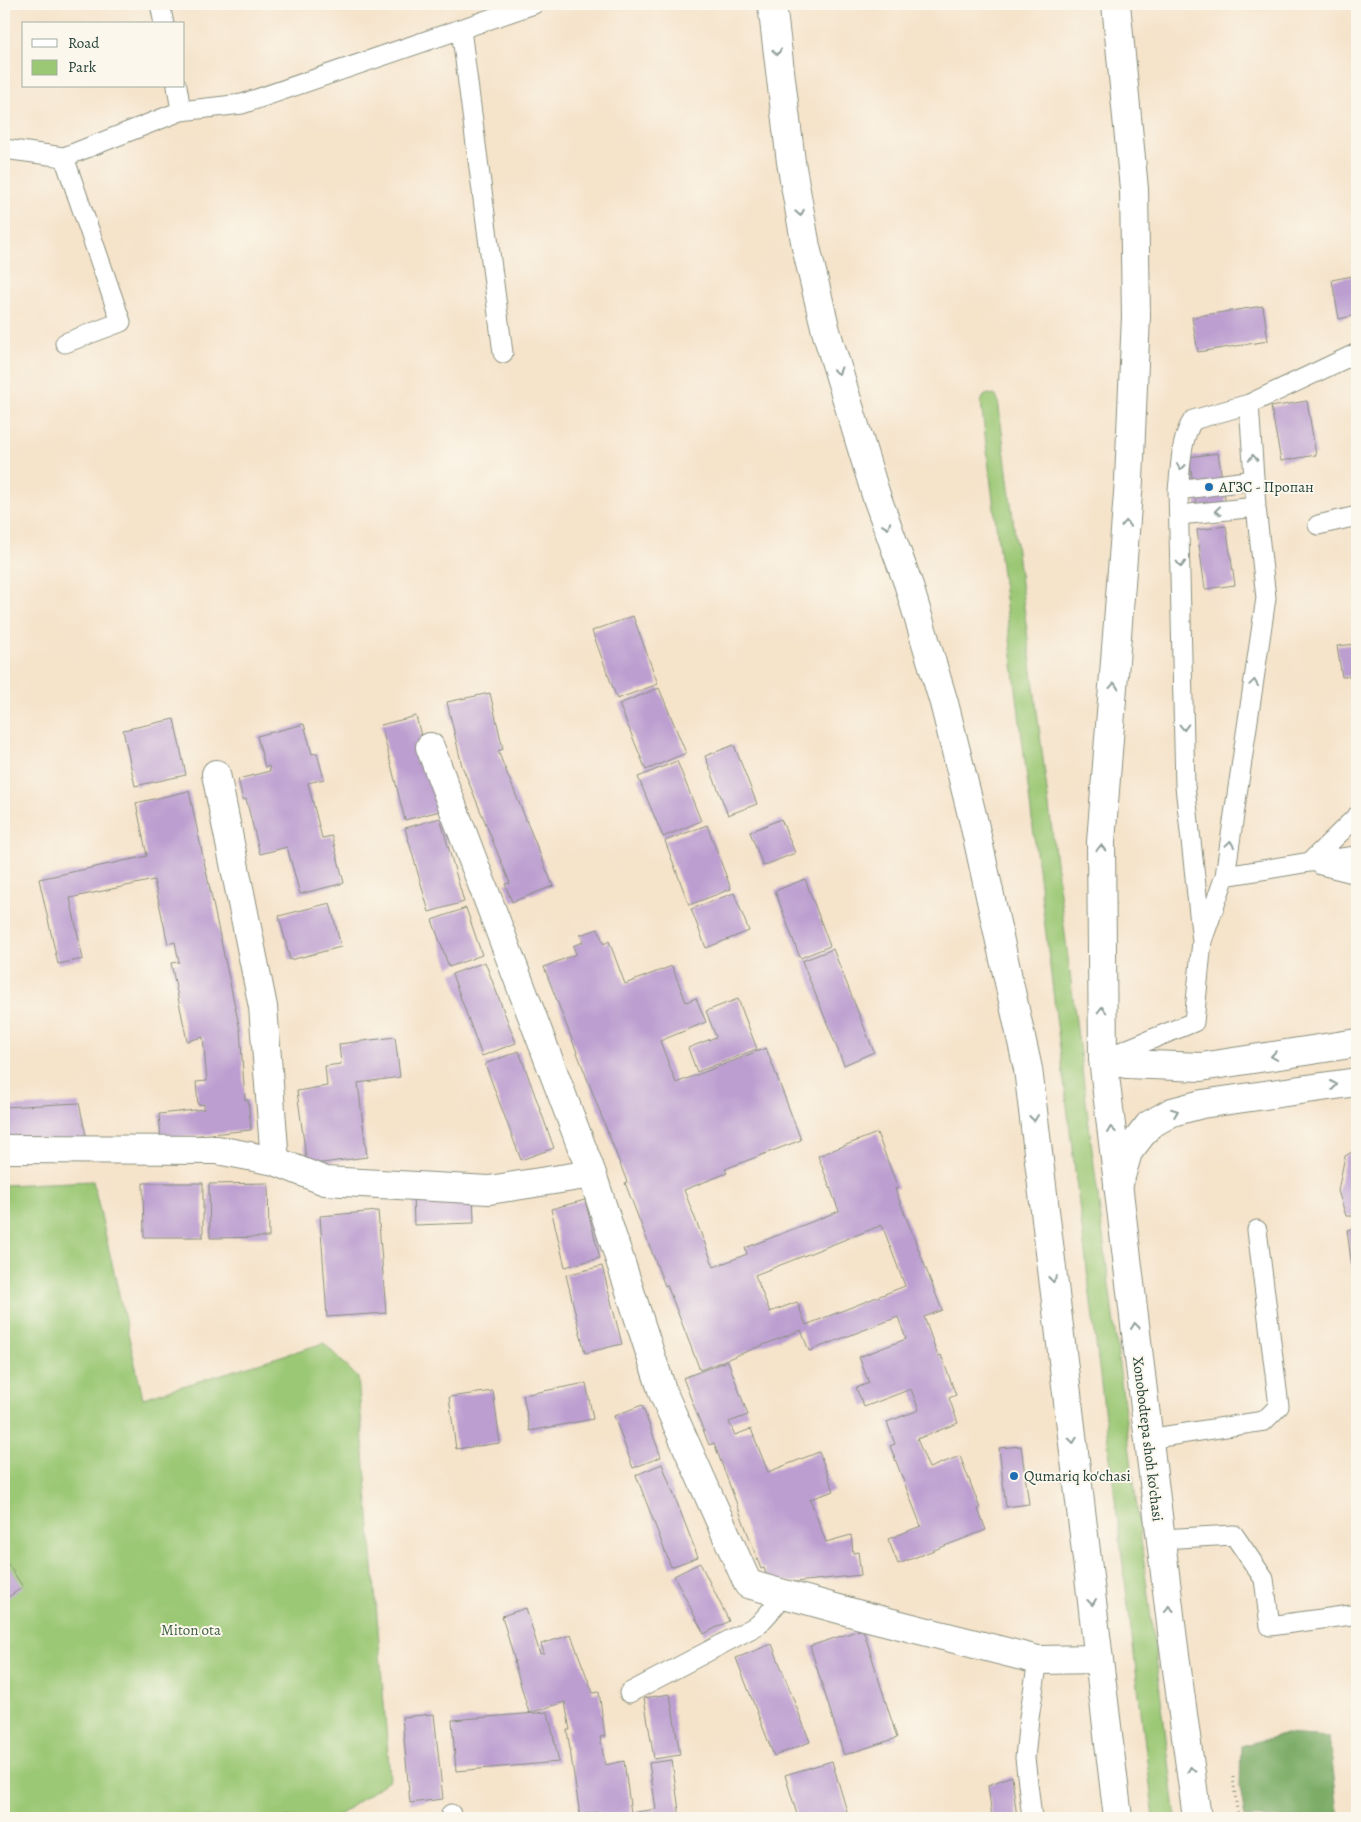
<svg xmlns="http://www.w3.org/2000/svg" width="1361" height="1822" font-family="Alegreya,serif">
  <rect width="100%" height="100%" fill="#fbf7ec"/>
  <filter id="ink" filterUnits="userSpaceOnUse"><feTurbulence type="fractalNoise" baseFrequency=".02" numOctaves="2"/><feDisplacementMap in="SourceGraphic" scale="10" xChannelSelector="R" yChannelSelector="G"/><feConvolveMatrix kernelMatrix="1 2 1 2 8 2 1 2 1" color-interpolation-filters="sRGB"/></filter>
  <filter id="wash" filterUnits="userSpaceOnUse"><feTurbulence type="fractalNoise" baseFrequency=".0096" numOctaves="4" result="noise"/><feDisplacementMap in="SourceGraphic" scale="20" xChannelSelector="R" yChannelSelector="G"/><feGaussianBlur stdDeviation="1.12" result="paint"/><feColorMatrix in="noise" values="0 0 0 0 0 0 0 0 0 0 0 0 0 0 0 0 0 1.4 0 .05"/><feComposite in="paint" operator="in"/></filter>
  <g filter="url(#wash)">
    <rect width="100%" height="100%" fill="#f5e3ca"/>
    <path fill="#9bc875" stroke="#5d8254" d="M988,394L995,395L998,400L1176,1818H1154L981,402L984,396Z
      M93,1181L143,1398L324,1343L358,1378L390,1779L335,1818H4V1185Z"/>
    <path fill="#7cac66" stroke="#4e744d" d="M1286,1734L1329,1737L1339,1818H1245L1240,1787L1241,1746Z"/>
    <g id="blocks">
      <path fill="#bc9fd0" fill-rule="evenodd" d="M1357,275V315L1339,319L1332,280Z
        M1263,306L1268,341L1198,352L1192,317Z
        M1307,401L1316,455L1281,461L1271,407Z
        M1218,453L1228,518L1199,522L1189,457Z
        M1226,526L1235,585L1205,589L1197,530Z
        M633,616L658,684L617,699L592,631Z
        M1357,644V675L1342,677L1337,646Z
        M659,688L686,753L646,770L619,704Z
        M490,693L503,749L498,751L553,886L512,902L505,884L510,883L462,766L447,702Z
        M416,716L440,811L405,820L381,725Z
        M174,719L186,775L135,786L123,730Z
        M304,724L312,754L317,753L324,779L308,783L322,838L332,836L344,883L300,894L287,847L260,854L246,799L243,800L238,779L270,771L269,766L265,767L257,736Z
        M734,745L757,804L728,815L705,756Z
        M677,761L701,821L663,837L638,777Z
        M189,791L240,1030L245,1100H248L251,1130L161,1139L159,1114L204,1109V1104L198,1105L196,1082L207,1081L203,1037L187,1041L171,963L179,962L175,942L168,944L154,880L70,898L83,959L58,964L39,879L147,856L136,803Z
        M440,818L464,902L429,912L405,828Z
        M781,819L795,853L763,866L750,832Z
        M707,825L731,889L689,905L665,841Z
        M805,879L830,946L800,958L775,891Z
        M734,893L749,931L706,948L691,909Z
        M330,903L341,947L290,960L279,916Z
        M466,908L482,955L449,967L432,920Z
        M598,929L604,944L609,941L625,984L672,966L686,1002L696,998L706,1022L660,1041L676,1083L766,1048L801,1140L725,1169L727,1173L684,1190L714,1267L747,1254L745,1248L839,1211L818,1156L877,1133L898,1188L895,1189L942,1310L924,1317L938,1356L941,1355L956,1395L949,1398L958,1423L917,1439L929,1468L960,1456L980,1508L978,1509L986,1530L898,1564L888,1539L921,1526L890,1446L895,1444L887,1422L919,1410L911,1389L864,1407L856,1388L869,1383L859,1357L906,1339L898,1317L809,1351L801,1330L700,1370L667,1285L665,1286L625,1183L627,1182L544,967L576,954L573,946L583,942L580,935ZM882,1225L905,1286L806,1325L797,1302L770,1312L755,1275Z
        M833,949L874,1052L844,1065L802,961Z
        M485,962L516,1043L482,1056L452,974Z
        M738,999L757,1049L697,1072L688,1048L716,1037L706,1011Z
        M395,1037L400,1077L358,1083L367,1157L307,1165L297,1091L327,1086L325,1066L341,1064L339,1044Z
        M519,1051L554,1148L521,1160L485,1064Z
        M79,1103L87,1140L4,1139V1107Z
        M1357,1149V1222H1356L1355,1216H1346L1338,1191L1345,1156Z
        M143,1183H203V1237H144Z
        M268,1183L269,1237L210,1238L209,1184Z
        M473,1191L474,1223L414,1225L413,1193Z
        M585,1200L600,1258L565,1267L551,1209Z
        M378,1211L386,1313L327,1317L320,1216Z
        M1357,1228V1298H1356L1347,1230Z
        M602,1266L622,1344L585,1353L566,1275Z
        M728,1361L748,1415L729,1422L735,1435L751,1429L768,1472L819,1452L834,1491L810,1499L826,1542L851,1535L853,1553L858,1552L861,1575L796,1582L768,1580L764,1568L761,1569L714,1443L709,1445L683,1378Z
        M586,1383L593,1419L530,1431L523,1395Z
        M493,1391L500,1443L456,1449L449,1397Z
        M642,1405L661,1457L633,1468L614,1416Z
        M1021,1446L1029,1504L1006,1507L999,1448Z
        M662,1464L698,1557L671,1567L636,1475Z
        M4,1558L23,1587L4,1600Z
        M700,1563L729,1621L704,1634L674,1576Z
        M526,1608L540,1654L544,1653L541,1644L571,1635L593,1693L599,1692L605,1736L600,1737L605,1765L624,1761L631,1813L656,1809L649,1763L672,1760L680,1818H598V1812L580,1815L567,1730H570L565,1702L529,1713L514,1662H515L502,1616Z
        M863,1629L897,1738L844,1755L810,1646Z
        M772,1644L810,1742L774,1756L736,1658Z
        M670,1694L680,1755L654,1759L644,1698Z
        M548,1712L559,1762L456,1771L452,1720Z
        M434,1714L443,1799L410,1803L402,1717Z
        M832,1761L849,1818H798L785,1775Z
        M1012,1776L1017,1818H992L988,1785Z"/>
    </g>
  </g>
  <g filter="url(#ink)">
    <use href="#blocks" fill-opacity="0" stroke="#8a907f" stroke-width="1"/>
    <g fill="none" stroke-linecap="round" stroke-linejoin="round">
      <defs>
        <path id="service" d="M160,4L164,24
          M461,29L503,353
          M177,86L181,111
          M4,149L64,157L181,111L242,104L534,4
          M64,157L121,322L65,343
          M1249,404L1357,353
          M1178,490L1254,480
          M1180,515L1256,507
          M1318,525L1357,516
          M1310,862L1357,816
          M1321,865L1357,874
          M1225,876L1310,862L1357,856
          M1103,1059L1194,1022L1202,941L1185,786L1178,490C1181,467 1180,440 1193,420L1249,404L1256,507L1266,598L1225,876L1202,941
          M1148,1439L1264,1421L1279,1406L1257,1230
          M1161,1539L1234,1535L1264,1579L1270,1626L1351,1615
          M629,1693L758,1625L786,1594
          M451,1814L452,1818
          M1032,1818L1025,1758L1029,1718L1038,1660"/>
        <path id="minor" d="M430,747L592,1174L663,1393L748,1584L857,1614L1038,1660L1099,1659
          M216,774L263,1007L275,1161
          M1103,1059L1127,1064L1201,1067L1357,1043
          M4,1149L217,1150L275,1161L325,1181L489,1190L592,1174
          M1118,1187L1128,1152L1149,1125L1172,1112L1202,1104L1357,1082"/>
        <path id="trunk" d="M772,4L791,162L806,247L826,331L876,495L908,583L944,703L974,823L1028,1069L1118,1818
          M1116,4L1134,189L1136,316L1129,480L1101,842L1103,1059L1173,1640L1197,1818"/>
      </defs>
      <use href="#service" stroke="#8a907f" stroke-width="21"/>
      <use href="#minor" stroke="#8a907f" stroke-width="30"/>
      <use href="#trunk" stroke="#8a907f" stroke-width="30"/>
      <path stroke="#8a907f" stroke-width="3" stroke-dasharray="1 4" stroke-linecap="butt" d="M1233,1777L1238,1818"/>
      <use href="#service" stroke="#fff" stroke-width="19"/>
      <use href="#minor" stroke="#fff" stroke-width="28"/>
      <use href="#trunk" stroke="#fff" stroke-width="28"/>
    </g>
    <defs><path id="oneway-chevron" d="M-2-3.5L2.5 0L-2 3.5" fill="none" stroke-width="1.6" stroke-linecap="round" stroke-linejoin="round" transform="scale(1.25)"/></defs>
    <g stroke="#8f9e9a">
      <use href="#oneway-chevron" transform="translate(777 52) rotate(83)"/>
      <use href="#oneway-chevron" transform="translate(800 213) rotate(80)"/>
      <use href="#oneway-chevron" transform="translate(838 371) rotate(73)"/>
      <use href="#oneway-chevron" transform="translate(1253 458) rotate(-94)"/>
      <use href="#oneway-chevron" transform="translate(1181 467) rotate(96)"/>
      <use href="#oneway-chevron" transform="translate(1218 511) rotate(174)"/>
      <use href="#oneway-chevron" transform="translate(1126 524) rotate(-86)"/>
      <use href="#oneway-chevron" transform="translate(887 526) rotate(70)"/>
      <use href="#oneway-chevron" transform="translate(1181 564) rotate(89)"/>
      <use href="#oneway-chevron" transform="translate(1254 683) rotate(-82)"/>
      <use href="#oneway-chevron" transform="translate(1114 686) rotate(-85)"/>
      <use href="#oneway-chevron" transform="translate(1184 727) rotate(89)"/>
      <use href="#oneway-chevron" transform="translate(1230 844) rotate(-82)"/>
      <use href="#oneway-chevron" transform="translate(1101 848) rotate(-90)"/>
      <use href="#oneway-chevron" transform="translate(1102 1010) rotate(-90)"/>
      <use href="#oneway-chevron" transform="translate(1274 1056) rotate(171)"/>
      <use href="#oneway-chevron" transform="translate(1334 1085) rotate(-8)"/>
      <use href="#oneway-chevron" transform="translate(1175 1112) rotate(-21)"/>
      <use href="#oneway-chevron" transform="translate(1034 1118) rotate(83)"/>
      <use href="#oneway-chevron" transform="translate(1111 1130) rotate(-97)"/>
      <use href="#oneway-chevron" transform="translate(1053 1279) rotate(83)"/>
      <use href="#oneway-chevron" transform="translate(1135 1326) rotate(-97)"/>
      <use href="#oneway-chevron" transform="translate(1073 1440) rotate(83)"/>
      <use href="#oneway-chevron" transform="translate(1092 1602) rotate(83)"/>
      <use href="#oneway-chevron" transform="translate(1169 1609) rotate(-97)"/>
      <use href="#oneway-chevron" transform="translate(1191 1770) rotate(-98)"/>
    </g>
  </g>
  <g fill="#1f6fb2" stroke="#fbf7ec" stroke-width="2">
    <circle cx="1209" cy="487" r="5"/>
    <circle cx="1014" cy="1476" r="5"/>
  </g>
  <g text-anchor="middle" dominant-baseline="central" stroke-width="4" stroke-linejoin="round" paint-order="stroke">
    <g font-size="15" fill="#1f3d34" stroke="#fbf7ec" text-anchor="start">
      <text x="1219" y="487">АГЗС - Пропан</text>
      <text x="1024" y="1476">Qumariq ko'chasi</text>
    </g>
    <g font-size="15" fill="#1f3d34" stroke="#fbf7ec">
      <text transform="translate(1148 1439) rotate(83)">Xonobodtepa shoh ko'chasi</text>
    </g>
    <g font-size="15" fill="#3e6044" stroke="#fbf7ec">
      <text x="191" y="1630">Miton ota</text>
    </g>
  </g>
  <rect width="1361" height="1822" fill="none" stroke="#fbf7ec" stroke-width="20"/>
  <rect x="22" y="22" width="162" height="65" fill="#fbf7ec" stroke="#a3ada2"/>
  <rect x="32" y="39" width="25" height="8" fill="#ffffff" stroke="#a3ada2"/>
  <text x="68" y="48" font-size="15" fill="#1f3d34">Road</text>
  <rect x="32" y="60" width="25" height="15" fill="#9bc875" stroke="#a3ada2"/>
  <text x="68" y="72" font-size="15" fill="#1f3d34">Park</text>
</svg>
